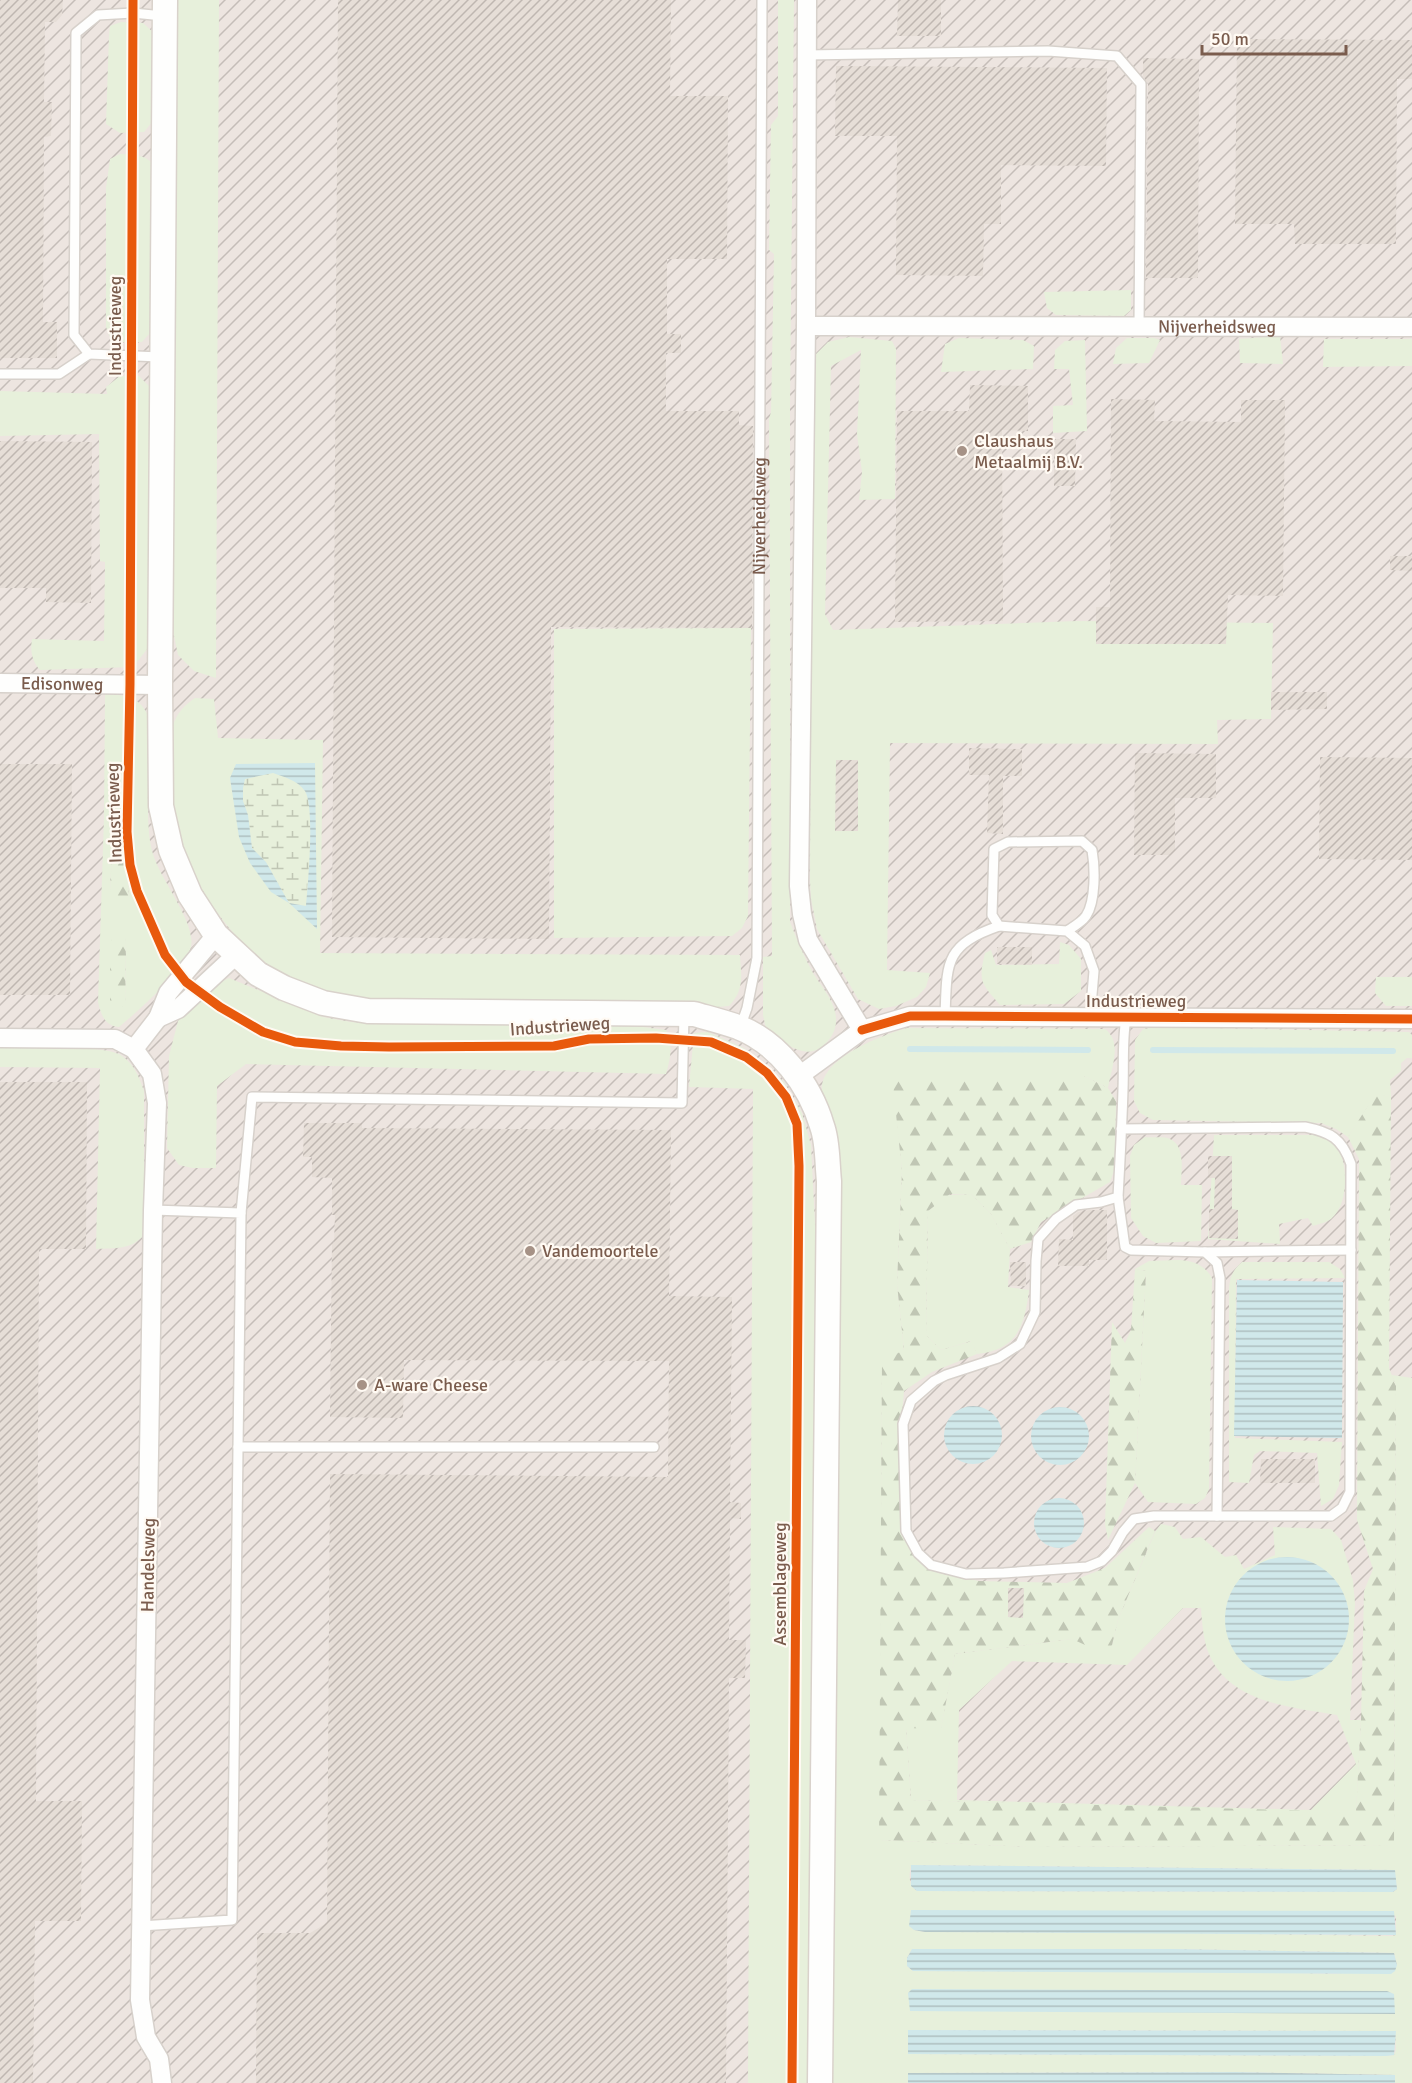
<svg xmlns="http://www.w3.org/2000/svg" width="1412" height="2083" font-family="Signika,sans-serif">
  <defs>
    <pattern id="industrial-furrows" width="10" height="10" patternUnits="userSpaceOnUse" patternTransform="scale(1.5)"><rect width="10" height="10" fill="#ede5e0"/><path d="M-1 1l2-2M0 10L10 0M9 11l2-2" fill="none" stroke="#c5bdb8"/></pattern>
    <pattern id="forest-firs" width="22" height="20" patternUnits="userSpaceOnUse" patternTransform="scale(1.5)"><rect width="22" height="20" fill="#e7f0db"/><path d="M5 1l3.5 6h-7zM16 11l3.5 6h-7z" fill="#c0c6b4"/></pattern>
    <pattern id="wetland-marsh" width="20" height="14" patternUnits="userSpaceOnUse" patternTransform="scale(1.5)"><rect width="20" height="14" fill="#e7f0db"/><path d="M1 5h8M5 5V1M11 12h8M15 12V8" fill="none" stroke="#c0c6b4"/></pattern>
    <pattern id="water-rules" width="6" height="5" patternUnits="userSpaceOnUse" patternTransform="scale(1.5)"><rect width="6" height="5" fill="#d0e8ea"/><path d="M0 2.5h6" fill="none" stroke="#aebfc0"/></pattern>
    <pattern id="building-hatch" width="6" height="6" patternUnits="userSpaceOnUse" patternTransform="scale(1.5)"><rect width="6" height="6" fill="#e6ded7"/><path d="M-1 1l2-2M0 6l6-6M5 7l2-2" fill="none" stroke="#bfb7b1"/></pattern>
  </defs>
  <rect width="100%" height="100%" fill="#f9f5f0"/>
  <path fill="url(#industrial-furrows)" d="M0,0H1412V2083H0Z"/>
  <path fill="#e7f0db" fill-rule="evenodd" d="M176,0H219L216,678L194,671L178,655L171,621L174,452Z
    M778,0H794L790,406V922C797,940 804,957 813,973C821,986 835,1001 836,1018C837,1029 831,1039 823,1046C805,1062 780,1040 766,1029L763,1015V957L772,956L769,419L771,412L774,254L769,250L771,125L778,116Z
    M121,22L143,23L154,33L153,121L144,132L120,133L106,124L109,35L110,26Z
    M120,154C134,155 144,154 153,164L152,322L150,333L142,342H112L106,327V188L110,159Z
    M1131,290V310L1124,316L1056,315L1047,308L1044,292Z
    M1280,336L1283,364L1240,363L1239,339Z
    M849,337L892,341L896,349L895,499L859,500L862,472L857,434L861,350L831,366L825,614L833,630L1077,621L1273,623L1271,719L1217,720L1218,744L890,743L887,970L930,973L926,987L917,997L896,1006L879,1009L858,999L817,929L811,899L810,881L811,537L815,355L828,342Z
    M959,338L1023,340L1034,346L1033,369L941,372L945,344Z
    M1127,338H1154L1160,340L1149,363L1113,364L1116,348Z
    M1324,339H1412V366L1323,367Z
    M1085,340L1087,431L1053,433V406L1073,405L1069,369H1054L1055,350L1065,341Z
    M120,376H139L151,388L152,395L148,648L133,667L40,670C32,661 30,651 32,639L104,641L105,562L100,561L99,434L0,436V391L107,394L106,387Z
    M751,628L748,916L742,928L732,936L554,938V629Z
    M105,694C121,695 136,695 145,710C156,726 148,766 148,786C148,806 147,836 153,854C160,879 196,923 191,946C187,968 137,1012 119,1027C105,1026 101,1015 98,1002L104,817ZM126,817V857L129,897L110,891L114,818ZM112,937H126L125,1005Z
    M195,698L214,699L218,738L323,740L320,953L740,955C741,976 745,989 729,1006L717,1007L694,1002H385C356,999 328,996 301,984C240,957 191,888 176,825C173,809 173,791 172,775C170,742 165,718 195,698Z
    M1060,942L1069,945L1081,959V991L1064,1004L1000,1005C981,983 978,982 985,953L991,950L996,965L1059,964Z
    M1376,977H1412V1006H1386L1375,993Z
    M229,978L323,1017L351,1022L391,1024H620L666,1030C674,1045 670,1059 666,1074L246,1064L217,1086L216,1168H192L179,1165L167,1148L169,1056L178,1021L211,986Z
    M1158,1027L1409,1032L1412,1035V1058H1407L1401,1063V1071L1390,1080L1391,1095L1374,1097L1348,1137L1336,1129L1321,1123L1153,1120L1140,1113L1134,1101L1135,1040L1143,1029Z
    M907,1028L1105,1029C1123,1042 1111,1069 1108,1088L1084,1076H893L902,1171L897,1284L904,1351L882,1362L880,1840L1027,1847L1394,1845L1396,1386L1392,1375L1412,1378V2083H1395V2075L1236,2072L908,2073V2083H831L834,1576L840,1172C838,1151 832,1130 827,1108C826,1103 822,1096 822,1091C819,1058 883,1035 907,1028ZM911,1865L1394,1870L1397,1889L1393,1892L917,1891C908,1884 909,1876 911,1865ZM1396,1916V1935L1392,1936L1182,1933L925,1932L914,1930ZM912,1949H1173L1394,1953L1397,1965L1335,1974L1263,1972L913,1971L907,1966V1958ZM908,2030L1395,2031L1396,2050L1394,2055L1386,2056L909,2054Z
    M708,1032L744,1048L784,1082L802,1113L811,1145L816,1245L808,2083H748L753,1089L689,1087L694,1033Z
    M0,1048C23,1048 107,1044 122,1056C135,1065 139,1077 144,1091V1235C131,1250 115,1248 96,1249L100,1068L0,1067Z
    M1214,1135H1320C1329,1141 1337,1145 1341,1155C1348,1173 1347,1206 1331,1219C1326,1223 1318,1224 1313,1226L1308,1218L1279,1224L1280,1244L1208,1239Z
    M1145,1137C1152,1138 1164,1136 1170,1139C1186,1146 1181,1172 1181,1185H1202L1201,1241L1156,1243L1143,1236L1131,1218L1130,1156L1134,1145Z
    M971,1194L991,1214L1010,1249L1008,1287L1029,1290C1025,1324 1018,1350 977,1354L971,1341L941,1350L926,1335L928,1211L947,1195Z
    M1149,1261C1173,1261 1198,1254 1212,1278L1209,1489L1205,1498L1196,1504L1148,1502L1135,1483L1146,1271L1135,1269Z
    M1242,1262H1329L1340,1269L1345,1278L1236,1279L1235,1438L1342,1442L1339,1485L1333,1499L1321,1506L1317,1453L1260,1451L1254,1455L1249,1483L1229,1482V1289C1230,1276 1233,1270 1242,1262Z
    M1161,1524L1175,1527L1183,1539L1201,1537L1225,1557L1236,1555L1244,1569L1275,1555L1273,1527L1331,1529L1341,1540L1353,1581L1355,1603L1350,1720H1361L1356,1813L911,1800L906,1728H941L955,1654L1072,1639L1112,1645L1118,1620L1155,1532ZM1183,1608H1201C1202,1622 1203,1636 1207,1649C1226,1703 1290,1707 1337,1715L1356,1764L1311,1810L957,1800L959,1710L1012,1661L1127,1665Z"/>
  <path fill="url(#forest-firs)" d="M126,817V857L129,898L115,900L110,891L114,818Z
    M112,937H126L125,1005L110,1016V965Z
    M892,1076H1084L1108,1088L1116,1101L1115,1168L1110,1182L1041,1222L1031,1242L1010,1249L991,1214L971,1194H950L928,1211L926,1335L941,1350L972,1341L977,1354L932,1372L904,1391L901,1426L904,1533L915,1552L938,1573L979,1581L1067,1583L1105,1568L1149,1527L1155,1531L1118,1620L1112,1645L1105,1654L1072,1639L955,1654L941,1729L906,1728L911,1800L1356,1812L1361,1720L1364,1591L1373,1569L1357,1520L1359,1159L1348,1137L1374,1096L1391,1095L1389,1368L1396,1386L1394,1845L1027,1847L879,1840L882,1361L904,1350L897,1284L902,1171Z
    M1135,1269L1146,1271L1135,1483L1108,1540L1105,1524L1112,1322L1125,1343L1131,1330Z"/>
  <path fill="url(#wetland-marsh)" d="M273,773C284,777 297,780 305,791C316,808 307,882 306,906L289,903L266,862L252,848L248,815L243,801V788L245,779Z"/>
  <path fill="url(#water-rules)" fill-rule="evenodd" d="M315,763L317,929L289,903L271,892L250,863L239,837L230,778L236,764ZM273,773C284,777 297,780 305,791C315,807 308,884 306,906L289,903L266,862L252,848L248,815L243,801V788L245,779Z
    M1237,1280L1343,1282L1342,1438L1234,1436Z
    M944 1435a29 29 0 1 1 58 0a29 29 0 1 1-58 0Z
    M1031 1436a29 29 0 1 1 58 0a29 29 0 1 1-58 0Z
    M1034 1523a25 25 0 1 1 50 0a25 25 0 1 1-50 0Z
    M1225 1619a62 62 0 1 1 124 0a62 62 0 1 1-124 0Z
    M911,1865L1395,1870L1397,1889L1393,1892L917,1891L911,1886Z
    M911,1910L1394,1911L1396,1935L925,1932L914,1930L909,1926Z
    M912,1949H1173L1394,1953L1397,1965L1395,1971L1391,1974L913,1971L907,1966V1958Z
    M912,1989L1387,1991L1394,1994L1395,2014L910,2011L908,1993Z
    M908,2030L1396,2031L1394,2055L1386,2056L908,2054Z
    M1236,2072L1395,2075V2083H908V2073Z"/>
  <g fill="none" stroke-linecap="round" stroke-linejoin="round">
    <path stroke="#d0e8ea" stroke-width="6" d="M910,1049L1088,1050
      M1153,1050L1393,1051"/>
  </g>
  <path fill="url(#building-hatch)" d="M0,0H63L62,15L56,22H45L44,102H52L51,136L44,137L43,322H57V358H0Z
    M338,0H671L670,96H728L727,259H667V334H681V353H666V411H739V425L753,426L752,628L551,627L549,939L332,937Z
    M898,0H941V36H897Z
    M1237,39L1412,40V79H1397L1396,244H1295L1294,224H1235Z
    M1143,58L1199,59L1198,278H1146L1148,84L1143,76Z
    M836,66L1107,68L1106,166L1001,165V224H984L983,276L896,275L897,136H835Z
    M970,385L1028,386V431L1002,430L1003,621L895,622L897,411H969Z
    M1111,399L1155,400L1154,421L1241,422V400H1285L1283,596L1228,595L1226,644H1096V607H1110Z
    M1054,439H1076L1075,486H1054Z
    M0,441L92,442L91,603L46,602V588H0Z
    M1390,556H1412V571L1390,570Z
    M1271,692H1327V709L1271,710Z
    M969,748L1022,749V776H1003V834L987,833L989,775H969Z
    M1135,753L1216,754V798H1175V850L1170,855H1134Z
    M1320,757L1412,758V860L1319,859Z
    M836,760H858V831H835Z
    M0,764H72L70,995H0Z
    M997,947H1032V965L997,964Z
    M0,1082H87L86,1249H39L36,1801H82L81,1921H35L33,2083H0Z
    M304,1123H362V1128L671,1130L669,1296L732,1297L730,1502L741,1503V1519L730,1518L729,1640H746L745,1678H729L726,2083H256L257,1933H310L327,1923L330,1474L668,1477L669,1361L404,1360L403,1418L330,1417L332,1243H334L335,1215H332V1178L312,1177V1157H303Z
    M1208,1156H1232V1209L1238,1210V1239L1209,1238V1209H1214L1215,1178H1208Z
    M1089,1210H1107V1260H1089V1266H1058L1059,1239L1073,1240V1216L1078,1212Z
    M1010,1262H1026V1286H1011Z
    M1261,1459H1315V1483H1260Z
    M1008,1588H1024L1023,1618L1008,1617Z"/>
  <g fill="none" stroke-linecap="round" stroke-linejoin="round">
    <defs>
      <g id="lane">
        <path d="M806,55L1048,51L1117,56L1141,84L1139,327"/>
        <path d="M160,357L89,354L74,335L76,33L98,15L133,13L163,16"/>
        <path d="M0,374H59L89,354"/>
        <path d="M1067,931C1073,927 1082,922 1086,916C1096,901 1095,867 1092,850L1082,841L1008,842L994,849L992,915L999,926L1067,931L1085,946L1094,971L1090,1018"/>
        <path d="M945,1016C947,963 944,945 999,926"/>
        <path id="s1" d="M740,1028L747,1008L757,958L762,0"/>
        <path d="M1121,1129L1305,1127C1330,1132 1342,1138 1351,1164L1350,1492L1342,1508L1331,1516H1154L1134,1519L1123,1532L1112,1551L1102,1561L1087,1567L1004,1573L966,1574L931,1565L918,1553L906,1531L903,1424L911,1401L934,1381L946,1375L998,1358L1020,1344L1035,1312L1036,1261L1038,1239L1056,1219L1076,1205L1101,1202L1118,1197C1120,1161 1122,1125 1123,1089C1124,1065 1122,1041 1126,1018"/>
        <path d="M1118,1197L1125,1247L1131,1250L1205,1252L1217,1263L1220,1278L1217,1516"/>
        <path d="M241,1213L252,1097L682,1103L684,1014"/>
        <path d="M1205,1252L1351,1250"/>
        <path d="M238,1447H654"/>
        <path d="M141,1926L232,1920L241,1213L153,1210"/>
      </g>
      <g id="street">
        <path d="M807,0L806,326L799,886L802,914L808,940L862,1030"/>
        <path id="s2" d="M806,326L1412,327"/>
        <path id="s3" d="M0,683L160,685"/>
        <path d="M158,1018L178,1009L236,955"/>
        <path d="M0,1038L115,1039L134,1049L152,1074L157,1103L153,1210L140,2000L146,2037L159,2059L162,2083"/>
        <path d="M134,1049L158,1018L168,993L216,935"/>
        <path d="M799,1076L862,1030L910,1016L1412,1019"/>
      </g>
      <path id="secondary" d="M165,0L160,685L161,806L171,850L190,895L216,935L258,974L284,988L323,1003L368,1011L694,1014C708,1018 724,1022 738,1027C779,1043 810,1085 822,1126C828,1142 827,1163 829,1181L820,2083"/>
    </defs>
    <use href="#lane" stroke="#d7d1cb" stroke-width="12"/>
    <use href="#street" stroke="#d7d1cb" stroke-width="21"/>
    <use href="#secondary" stroke="#d9d2cb" stroke-width="27"/>
    <use href="#lane" stroke="#fefefd" stroke-width="9"/>
    <use href="#street" stroke="#fefefd" stroke-width="18"/>
    <use href="#secondary" stroke="#fefefd" stroke-width="24"/>
    <defs>
      <path id="cycleway" d="M133,0L130,684L127,832L130,865L137,891L165,955L186,982L220,1007L263,1032L295,1042L341,1046L389,1047L554,1046L589,1039L656,1038L711,1042L746,1057L767,1073L786,1097L797,1124L799,1166L792,2083
        M862,1030L910,1016H945L1412,1019"/>
    </defs>
    <use href="#cycleway" stroke="#fffaf3" stroke-width="13"/>
    <use href="#cycleway" stroke="#e8590c" stroke-width="9"/>
  </g>
  <g fill="#a69286" stroke="#fffaf3" stroke-width="2">
    <circle cx="962" cy="451" r="6"/>
    <circle cx="530" cy="1251" r="6"/>
    <circle cx="362" cy="1385" r="6"/>
  </g>
  <g text-anchor="middle" dominant-baseline="central" stroke-width="4.5" stroke-linejoin="round" paint-order="stroke">
    <g font-size="18" fill="#7a5c4d" stroke="#fffaf3">
      <text transform="translate(115 326) rotate(-90)">Industrieweg</text>
      <text stroke="none"><textPath href="#s2" startOffset="411">Nijverheidsweg</textPath></text>
      <text stroke="none"><textPath href="#s1" startOffset="514">Nijverheidsweg</textPath></text>
      <text stroke="none"><textPath href="#s3" startOffset="62">Edisonweg</textPath></text>
      <text transform="translate(114 813) rotate(-92)">Industrieweg</text>
      <text x="1136" y="1001">Industrieweg</text>
      <text transform="translate(560 1026) rotate(-4)">Industrieweg</text>
      <text transform="translate(148 1565) rotate(-89)">Handelsweg</text>
      <text transform="translate(780 1584) rotate(-90)">Assemblageweg</text>
    </g>
    <g font-size="18" fill="#7a5c4d" stroke="#fffaf3" text-anchor="start">
      <text x="974" y="441">Claushaus<tspan x="974" dy="21">Metaalmij B.V.</tspan></text>
      <text x="542" y="1251">Vandemoortele</text>
      <text x="374" y="1385">A-ware Cheese</text>
    </g>
  </g>
  <path d="M1202 45v9h144v-9" fill="none" stroke="#7a5c4d" stroke-width="3"/>
  <text x="1211" y="45" font-size="18" fill="#7a5c4d" stroke="#fffaf3" stroke-width="4.5" paint-order="stroke">50 m</text>
</svg>
